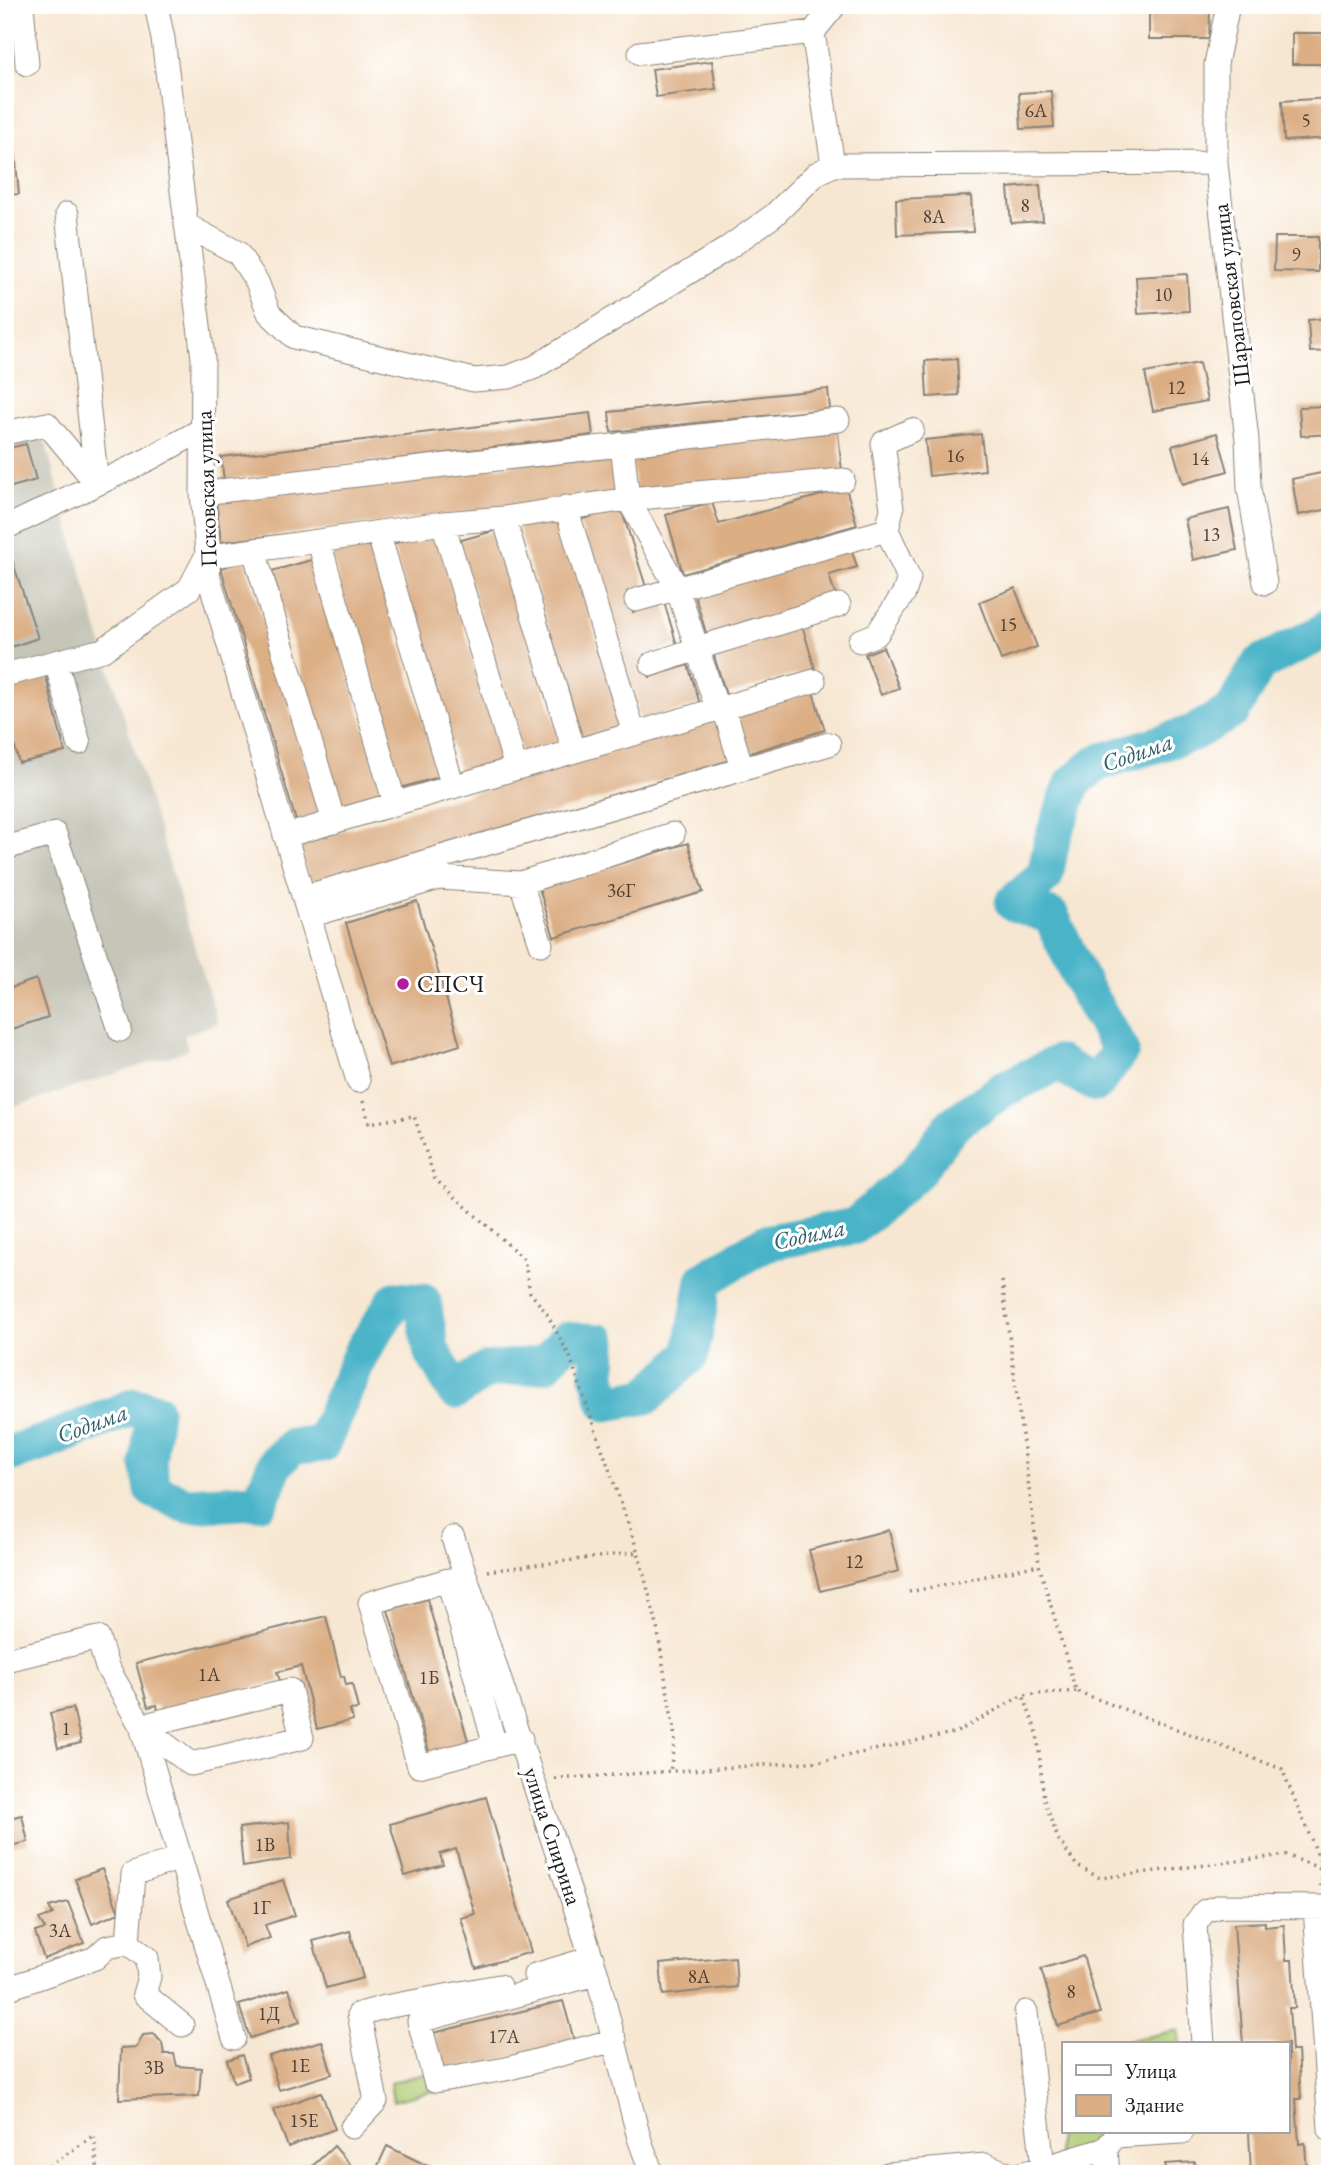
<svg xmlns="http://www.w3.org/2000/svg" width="1335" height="2179" font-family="'EB Garamond',serif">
  <rect width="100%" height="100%" fill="#fff"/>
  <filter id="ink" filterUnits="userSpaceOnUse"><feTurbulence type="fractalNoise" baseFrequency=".0143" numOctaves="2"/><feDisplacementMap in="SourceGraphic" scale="14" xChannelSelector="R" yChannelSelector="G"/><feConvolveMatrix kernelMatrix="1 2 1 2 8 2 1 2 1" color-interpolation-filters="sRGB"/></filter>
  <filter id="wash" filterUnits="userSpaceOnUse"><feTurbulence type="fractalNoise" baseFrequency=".00686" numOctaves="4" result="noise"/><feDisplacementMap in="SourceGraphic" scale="28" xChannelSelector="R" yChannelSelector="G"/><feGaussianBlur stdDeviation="1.57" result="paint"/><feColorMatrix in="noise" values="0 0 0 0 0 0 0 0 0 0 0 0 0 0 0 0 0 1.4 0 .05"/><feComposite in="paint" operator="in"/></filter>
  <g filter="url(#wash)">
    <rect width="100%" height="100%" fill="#f7e7d2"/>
    <path fill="#c5c5b8" d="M42,431L96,625L218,1023L184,1035L188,1050L5,1110V439Z"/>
    <path fill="#acca71" stroke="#647346" stroke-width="2" d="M1179,2030L1180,2044H1111Z
      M1064,2065V2132H1096V2139L1058,2157V2069Z
      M428,2073L433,2091L393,2101L390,2083Z"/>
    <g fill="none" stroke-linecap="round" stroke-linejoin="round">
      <path stroke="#4ab3c8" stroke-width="37" d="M5,1455L46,1442L135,1406L154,1410L148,1463L153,1490L186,1505L260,1501L276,1462L293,1446L322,1444L361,1353L395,1300L423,1302L431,1350L455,1391L487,1370L545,1364L566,1340L599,1342L598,1377L606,1403L647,1396L691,1354L704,1280L765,1243L855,1226L915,1174L953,1124L1004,1089L1058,1063L1096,1084L1121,1050L1085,989L1051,916L1013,903L1045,876L1052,840L1073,783L1097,763L1193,733L1232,711L1259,664L1323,632L1330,626"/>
    </g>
    <g id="blocks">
      <path fill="#dbae84" d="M1149,12H1210L1209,39H1149Z
        M1292,33H1328L1329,64H1292Z
        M712,61L716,89L656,97L652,69Z
        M5,69H7L19,194L5,195Z
        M1051,91L1054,127L1021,129L1019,93Z
        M1330,98V138L1284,141L1282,101Z
        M1040,185L1043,221L1011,223L1008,188Z
        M971,196L973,232L897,235L896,199Z
        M1275,237H1318V272L1274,271Z
        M1187,274L1189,311L1138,314L1136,277Z
        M1330,318V351L1310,352L1308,320Z
        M957,359L959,395L927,397L925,361Z
        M1199,363L1207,401L1153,411L1145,373Z
        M828,389L830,409L611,432L609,412Z
        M1330,406V434L1301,436L1299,407Z
        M590,413L593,435L224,480L221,457Z
        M838,432L842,472L635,491L631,451Z
        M1217,433L1228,471L1183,484L1172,446Z
        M981,434L985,470L929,476L925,440Z
        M26,444L36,480L5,489V449Z
        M613,453L618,494L221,542L216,501Z
        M1326,472L1330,493V509L1298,515L1292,479Z
        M846,488L857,525L683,574L666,515L712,502L719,524Z
        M621,508L646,587L627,592L633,612L664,602L677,645L644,655L650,677L688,665L700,704L641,722L579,520Z
        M1229,509L1237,550L1193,560L1185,519Z
        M558,514L623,725L582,737L518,526Z
        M497,530L561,744L522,756L458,541Z
        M435,531L503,760L460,773L392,544Z
        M369,539L439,777L400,788L330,550Z
        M850,545L857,567L829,575L836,597L707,636L694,593Z
        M11,557L38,638L5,649V559Z
        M315,559L384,795L341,808L272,571Z
        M245,561L321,814L296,821L221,568Z
        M1015,588L1037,647L1001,660L979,602Z
        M802,625L815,669L726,695L713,652Z
        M883,647L899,688L881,695L865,654Z
        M45,673L65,752L19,763L5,709V683Z
        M813,692L825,730L746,754L735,716Z
        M719,720L731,760L310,884L298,844Z
        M688,843L703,892L554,937L539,888Z
        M417,901L460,1045L389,1067L346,923Z
        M36,979L48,1017L5,1031V990Z
        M889,1530L899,1571L820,1591L809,1550Z
        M427,1599L469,1744L430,1755L388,1610Z
        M326,1616L341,1677L344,1676L346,1685L352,1684L358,1709L350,1710L353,1720L317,1729L301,1666L277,1672L280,1681L158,1711L157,1705L148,1707L136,1663Z
        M73,1708L81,1743L58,1748L50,1713Z
        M486,1797L531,1952L476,1968L461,1918L475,1914L456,1849L440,1854L443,1865L405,1876L390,1824Z
        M22,1815L28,1842L5,1847V1819Z
        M289,1822L291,1859L243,1867L239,1828Z
        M102,1869L119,1913L92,1924L75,1879Z
        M283,1880L295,1915L265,1925L270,1938L245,1947L228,1899Z
        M68,1902L84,1943L44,1959L35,1932L45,1929L39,1919L53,1914L49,1907Z
        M1265,1922V1927L1284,1925L1286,1960H1292L1295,2008H1289L1292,2051H1298L1301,2099H1296L1299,2144L1305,2143L1307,2174H1251L1249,2132H1288V2044H1243L1234,1924Z
        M350,1931L363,1978L326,1988L313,1941Z
        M1083,1956L1100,2013L1058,2026L1041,1969Z
        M735,1957L737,1987L663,1995L660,1964Z
        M289,1989L300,2022L250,2038L239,2005Z
        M563,2001L574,2040L526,2054L444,2072L433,2033Z
        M154,2034L162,2043L164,2054H174L177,2066L201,2068L199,2096L119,2099L121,2048L137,2047L143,2035Z
        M322,2041L332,2074L279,2090L269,2056Z
        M242,2055L249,2078L234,2083L227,2060Z
        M321,2092L335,2129L288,2147L274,2110Z
        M334,2146L355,2170L350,2174H304Z
        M387,2146L438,2171L436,2174H374Z
        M1195,2162L1196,2174H1165V2164Z"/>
    </g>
  </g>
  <g filter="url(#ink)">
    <use href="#blocks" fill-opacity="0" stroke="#8a8277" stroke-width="2"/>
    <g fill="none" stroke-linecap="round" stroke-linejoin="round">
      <defs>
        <path id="minor" d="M22,5L27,64
          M156,5L163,39L203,358L202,493L209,578L358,1081
          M1228,5L1216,64V163L1247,440L1249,488L1265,583
          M640,53L813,32
          M833,165L813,32L835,5
          M67,214L97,484L149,459L203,429
          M186,225L238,253L257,282L269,313L294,337L474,380L509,377L535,367L725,250L773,216L816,174L833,165L1216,163
          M5,433L47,424L97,484L5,528
          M622,444L628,499L677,588L714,699L727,718L742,769
          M202,493L838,420
          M566,507L634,734
          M504,518L574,751
          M443,523L516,768
          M378,532L453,787
          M319,542L395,804
          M254,551L334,822
          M636,600L887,530
          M860,641L877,634L904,593L909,578L887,530L892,509L883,443L912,430
          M56,662L79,743
          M652,664L711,644L839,605
          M8,674L103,650L189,589L206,557L443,523L504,518L628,499L843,480
          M285,836L814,681
          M5,848L55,834L120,1030
          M521,883L541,944
          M304,897L829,744
          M309,916L439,878L521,883L673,834
          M453,1538L597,1974L639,2138L652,2174
          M5,1660L98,1638L107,1667L141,1726L290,1690L302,1738L191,1764L141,1726
          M141,1726L234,2038
          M495,1745L448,1580L370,1603L419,1766L521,1739
          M180,1858L133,1874L128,1943L147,1958L149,1977L144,1994L182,2025
          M1315,1907L1330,2129
          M597,1974L419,2021L435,2081L506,2069L615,2040
          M535,1975L592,1958
          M5,1986L12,1987L95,1958L107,1947L128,1943
          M1203,2044L1195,1924L1205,1911L1221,1906L1330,1907
          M352,2127L376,2101L359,2014L385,2007L499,1986
          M1106,2149L1108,2174
          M1043,2168L1106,2149L1115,2136L1182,2132
          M888,2174L986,2165L1008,2174
          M1020,2174L1043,2168L1026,2012"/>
      </defs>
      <use href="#minor" stroke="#8a8277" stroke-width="25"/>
      <path stroke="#8a8277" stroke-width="3.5" stroke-dasharray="2 5" stroke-linecap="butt" d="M363,1101L369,1123L414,1116L435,1179L524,1259L530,1292L547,1314L570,1357L638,1552
        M1002,1281L1039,1565
        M487,1571L638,1552L656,1621L675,1738L670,1772
        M909,1592L1039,1565L1076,1691L1282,1769L1324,1870L1320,1886
        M1076,1691L1023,1695L1037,1733L1044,1800L1058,1839L1077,1866L1100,1878L1286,1855L1324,1870
        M555,1779L823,1761L957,1732L1023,1695
        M38,2174L94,2135L98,2174"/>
      <use href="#minor" stroke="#fff" stroke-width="23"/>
    </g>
  </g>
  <circle fill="#b5179e" stroke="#fff" stroke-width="2.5" cx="403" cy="984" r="7"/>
  <g text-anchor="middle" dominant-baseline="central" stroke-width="6" stroke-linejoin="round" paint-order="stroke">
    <g font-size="19" fill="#4c4036">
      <text x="1036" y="110">6А</text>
      <text x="1306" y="120">5</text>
      <text x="1025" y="205">8</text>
      <text x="934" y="216">8А</text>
      <text x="1296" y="254">9</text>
      <text x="1163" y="294">10</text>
      <text x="1176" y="387">12</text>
      <text x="955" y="455">16</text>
      <text x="1200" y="458">14</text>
      <text x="1211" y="534">13</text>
      <text x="1008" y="624">15</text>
      <text x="621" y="890">36Г</text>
      <text x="854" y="1561">12</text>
      <text x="209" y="1674">1А</text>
      <text x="429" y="1677">1Б</text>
      <text x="66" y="1728">1</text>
      <text x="265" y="1844">1В</text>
      <text x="261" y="1907">1Г</text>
      <text x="60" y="1930">3А</text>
      <text x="699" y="1976">8А</text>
      <text x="1071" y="1991">8</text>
      <text x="269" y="2013">1Д</text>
      <text x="504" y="2036">17А</text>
      <text x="300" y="2065">1Е</text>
      <text x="154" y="2067">3В</text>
      <text x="304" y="2120">15Е</text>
    </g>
    <g font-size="23" fill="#1c1c1c" stroke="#fff">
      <text transform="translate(1231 295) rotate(-97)">Шараповская улица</text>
      <text transform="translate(206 489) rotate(-92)">Псковская улица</text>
      <text transform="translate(553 1836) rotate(72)">улица Спирина</text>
    </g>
    <g font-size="23" fill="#1c1c1c" stroke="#fff" text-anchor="start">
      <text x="417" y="984">СПСЧ</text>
    </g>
    <g font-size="24" font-style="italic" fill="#316069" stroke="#fff">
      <text transform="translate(1137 752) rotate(-19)">Содима</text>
      <text transform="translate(809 1234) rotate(-12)">Содима</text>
      <text transform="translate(92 1423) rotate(-20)">Содима</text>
    </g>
  </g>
  <rect width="1335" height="2179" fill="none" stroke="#fff" stroke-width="28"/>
  <rect x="1062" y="2042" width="228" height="91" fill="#ffffff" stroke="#a4a4a4" stroke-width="2"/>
  <rect x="1076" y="2065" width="35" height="10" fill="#ffffff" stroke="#a4a4a4" stroke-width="2"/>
  <text x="1125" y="2078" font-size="21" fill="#1c1c1c">Улица</text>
  <rect x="1076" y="2095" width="35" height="21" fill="#dbae84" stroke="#a4a4a4" stroke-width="2"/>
  <text x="1125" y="2112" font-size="21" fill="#1c1c1c">Здание</text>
</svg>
